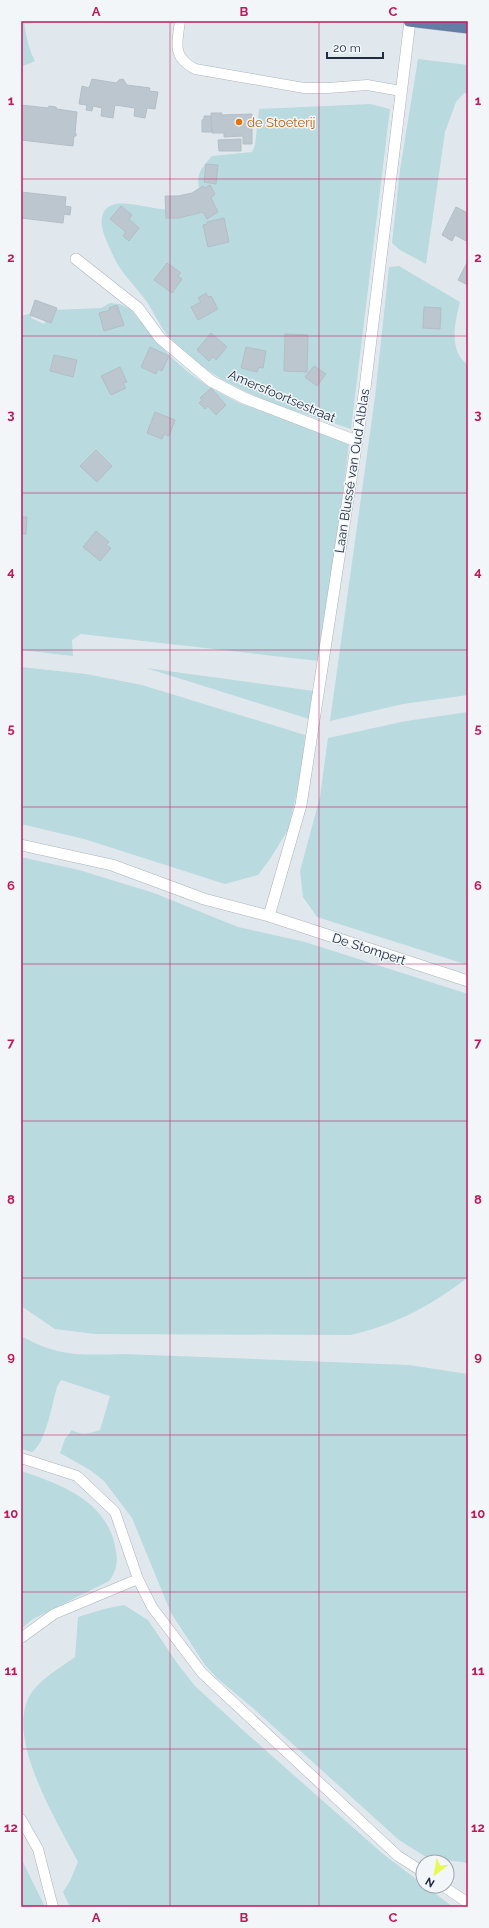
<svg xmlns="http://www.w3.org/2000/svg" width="489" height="1928" font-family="Raleway,sans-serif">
  <rect width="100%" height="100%" fill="#e1e8ed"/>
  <path fill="#b9dadf" d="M21,21H24C26,35 28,48 35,61L21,67Z
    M418,59L468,65V94L464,93L456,102L445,132L426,264L400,250L392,243L400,170Z
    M370,104L390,109L351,429C286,408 217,390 170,338C160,327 155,314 147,302C135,285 120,273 112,253C107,242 96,222 105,210C117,194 157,213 175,209C185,207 194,202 203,198C194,179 198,171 212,156L252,152L255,145L259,109Z
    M399,266L460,302C455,322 448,351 468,365V695L403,704L330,721L375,397L389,267Z
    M110,303L120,304L130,309L171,357L188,372L209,387L239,403L349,443L337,540L319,661L81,634L72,640L73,656L21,650V316L33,313L31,318L44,324L51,310L101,308Z
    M21,667L86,674L142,685L305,735L302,770L288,830L270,859L258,875L225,884L84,839L21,824Z
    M146,668L314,691L309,719Z
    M468,712V965L317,917L303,897L300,871L320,797L328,738L406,721Z
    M21,857L79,870L154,893L238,927L305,942L468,994V1277C433,1305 393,1326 350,1335L95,1334L55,1329L21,1306Z
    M21,1336C59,1357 80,1355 123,1354L409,1365L468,1374V1863L426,1857L399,1840L254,1709L217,1678L205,1665L171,1613L132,1518L104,1481L90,1470L60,1453L65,1439L72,1430C83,1436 90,1433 100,1430L110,1396L61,1380L57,1387C52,1404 46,1443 32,1452L21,1449Z
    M21,1471C61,1484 106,1501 115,1546C118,1560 118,1569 109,1581L33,1619L21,1629Z
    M124,1605L148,1620L177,1663L195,1686L245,1732L383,1854L453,1907H70L63,1892L70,1881L78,1862C58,1823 6,1740 29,1697C39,1679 59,1669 75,1657L78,1617L104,1609Z
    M21,1858L45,1907H21Z"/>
  <path fill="#bcc6ce" stroke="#b3bec7" d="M92,79L116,83L119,80L123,79L127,85L150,88L149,91L158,92L155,109L147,108L145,118L134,116L135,108L115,105L113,118L101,116L102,108L93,106L92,111L86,110L87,105L79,104L82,86L89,88Z
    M21,105L48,108L49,106L56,107L57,109L77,112L75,133H76V136H74L73,146L21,140Z
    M211,113H222L221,115L252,114V144H243V136L224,137V133H212Z
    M204,116H211L212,132H202V120L204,119Z
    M241,139V151H219L218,140Z
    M206,164L218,165L216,184L204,182Z
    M210,185L215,194L211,198L218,212L207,219L203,212L179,218H166L165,196H178L192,193L203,186L205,188Z
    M21,192L66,197L65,206L71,207L70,215L64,214L63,223L21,218Z
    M121,206L132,215L129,219L139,228L129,241L123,236L126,232L110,219Z
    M456,207L468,213V242L455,235L452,241L442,235Z
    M224,218L229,242L208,247L203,225L207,224V222Z
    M468,261V285L458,280Z
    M167,263L181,273L178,276L182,279L172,293L154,280Z
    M206,293L208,297L211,296L218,309L198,320L191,307L201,302L198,298Z
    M35,300L57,308L51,323L30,315Z
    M117,305L124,325L104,331L99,313L110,310L109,308Z
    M424,307L441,308L440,329L423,328Z
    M211,333L227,347L216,360L213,357L209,361L197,350Z
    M285,334L308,335L307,372L284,371Z
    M150,347L169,356L162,371L158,369L156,374L141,367Z
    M246,347L266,351L263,368L259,367L257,372L241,368Z
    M54,355L77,360L73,377L50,371Z
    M314,366L326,374L317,386L305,377Z
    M120,367L127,382L123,383L126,388L111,395L101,376Z
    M211,388L226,405L216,415L208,406L205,409L199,403L202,400L200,398Z
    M155,412L175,420L169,436L164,434L162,439L147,433Z
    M96,450L112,466L97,482L80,466Z
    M21,517H27L26,534H21V539Z
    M96,531L109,542L106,545L111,548L100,561L83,547Z"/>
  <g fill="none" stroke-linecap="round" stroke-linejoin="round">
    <defs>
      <path id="service" d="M180,21C177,44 172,57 195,69L304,88H328L367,85L401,91
        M21,1458L77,1476L115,1512L138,1579L152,1607L202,1673L398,1856L423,1872
        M21,1638L54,1614L138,1579
        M21,1819L38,1849L53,1907
        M443,1886L468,1903"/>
      <path id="pedestrian" d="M76,259L138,308L160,338L211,381L244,398L356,441"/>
      <path id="minor" d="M21,845L112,865L204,899L269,916L468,981
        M269,916L301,805L365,388L410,21"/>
      <path id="primary" d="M409,21L468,28"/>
    </defs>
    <use href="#service" stroke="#abb3bc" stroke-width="11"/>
    <use href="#pedestrian" stroke="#abb3bc" stroke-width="12"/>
    <use href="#minor" stroke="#abb3bc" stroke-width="12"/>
    <use href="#primary" stroke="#c1c4c9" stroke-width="12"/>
    <use href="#service" stroke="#fff" stroke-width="10"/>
    <use href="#pedestrian" stroke="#fff" stroke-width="11"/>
    <use href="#minor" stroke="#fff" stroke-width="11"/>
    <use href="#primary" stroke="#637da5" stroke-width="11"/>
  </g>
  <path fill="none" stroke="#c2185b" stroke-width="1" stroke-opacity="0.55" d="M170,21V1907M319,21V1907M21,179H468M21,336H468M21,493H468M21,650H468M21,807H468M21,964H468M21,1121H468M21,1278H468M21,1435H468M21,1592H468M21,1749H468"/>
  <circle fill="#e8710a" stroke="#f2f6f9" stroke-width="1.5" cx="239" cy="122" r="4"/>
  <g text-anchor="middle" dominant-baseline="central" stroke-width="3" stroke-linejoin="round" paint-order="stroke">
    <g font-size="13" fill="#c56008" stroke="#f2f6f9" text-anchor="start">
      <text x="247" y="122">de Stoeterij</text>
    </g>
    <g font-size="13" fill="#202c3f" stroke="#f2f6f9">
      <text transform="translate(282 396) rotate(23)">Amersfoortsestraat</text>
      <text transform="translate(352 471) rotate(-81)">Laan Blussé van Oud Alblas</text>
      <text transform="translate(369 949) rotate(18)">De Stompert</text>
    </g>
  </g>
  <rect width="489" height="1928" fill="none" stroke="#f2f6f9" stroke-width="44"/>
  <g transform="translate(435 1874) rotate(211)"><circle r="19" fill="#f2f6f9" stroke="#9ea5af"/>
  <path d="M0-3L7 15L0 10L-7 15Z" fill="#e7fa52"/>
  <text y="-6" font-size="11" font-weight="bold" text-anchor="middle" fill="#202c3f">N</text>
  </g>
  <path d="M327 52v6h56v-6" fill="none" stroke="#202c3f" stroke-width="2"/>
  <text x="333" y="52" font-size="12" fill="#202c3f" stroke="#f2f6f9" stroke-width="3" paint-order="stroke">20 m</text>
  <rect x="22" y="22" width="445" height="1884" fill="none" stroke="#c2185b" stroke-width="1.5"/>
  <g font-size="13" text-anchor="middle" font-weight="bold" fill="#c2185b">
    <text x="96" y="16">A</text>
    <text x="244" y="16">B</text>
    <text x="393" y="16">C</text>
    <text x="11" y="105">1</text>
    <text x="478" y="105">1</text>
    <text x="11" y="262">2</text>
    <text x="478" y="262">2</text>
    <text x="11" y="419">3</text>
    <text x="478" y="419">3</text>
    <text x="11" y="576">4</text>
    <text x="478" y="576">4</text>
    <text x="11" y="733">5</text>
    <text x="478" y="733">5</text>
    <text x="11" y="890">6</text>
    <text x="478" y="890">6</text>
    <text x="11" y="1047">7</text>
    <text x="478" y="1047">7</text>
    <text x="11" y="1204">8</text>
    <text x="478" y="1204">8</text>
    <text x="11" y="1361">9</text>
    <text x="478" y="1361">9</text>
    <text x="11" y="1518">10</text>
    <text x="478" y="1518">10</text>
    <text x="11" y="1675">11</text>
    <text x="478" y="1675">11</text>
    <text x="11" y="1832">12</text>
    <text x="478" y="1832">12</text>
    <text x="96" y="1922">A</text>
    <text x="244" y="1922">B</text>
    <text x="393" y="1922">C</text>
  </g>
</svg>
